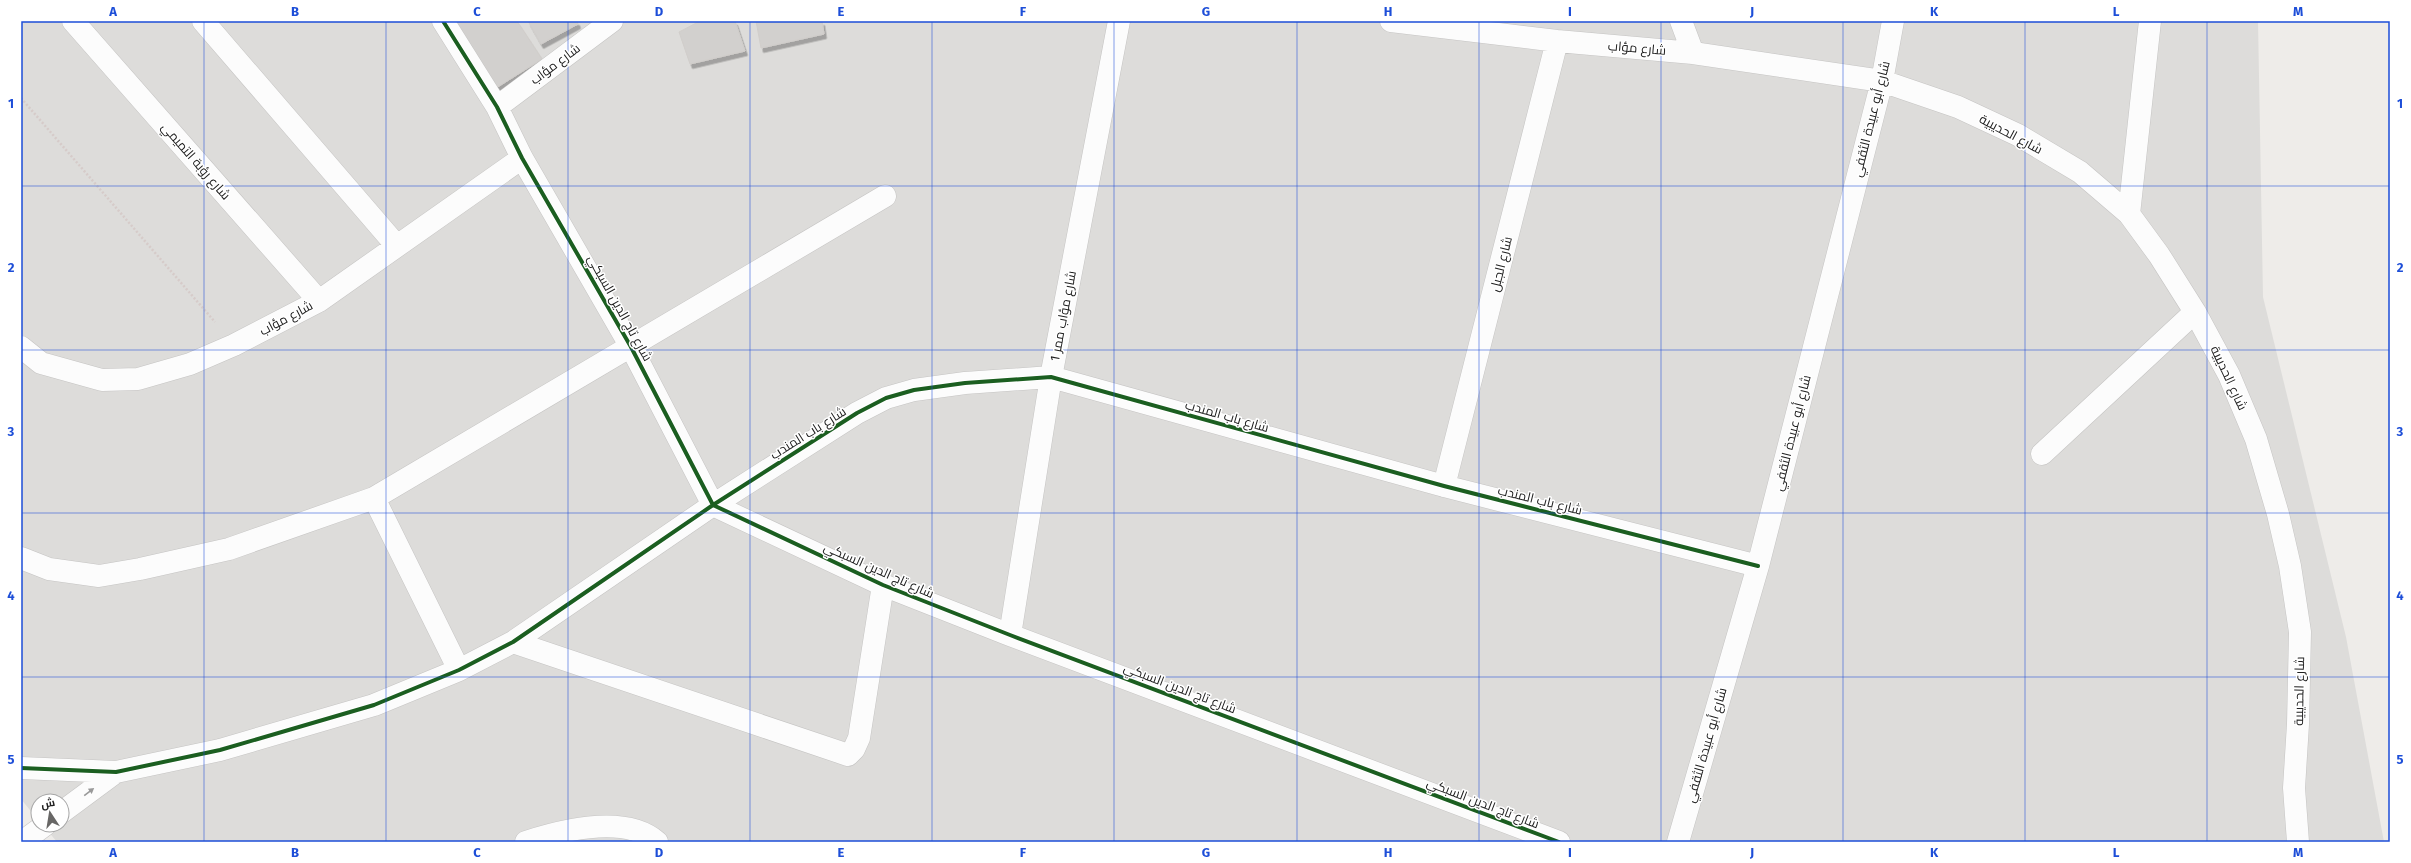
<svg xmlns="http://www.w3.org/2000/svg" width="2411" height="863" font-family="'Fira Sans',Cairo,sans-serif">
  <defs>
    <filter id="shadow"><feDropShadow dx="2.5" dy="4.5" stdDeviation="0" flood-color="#0004"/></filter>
  </defs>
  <rect width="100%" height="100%" fill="#eeece9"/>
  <path fill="#dddcda" d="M21,21H2258L2263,297L2346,637L2384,842H57L43,825H62V801H38V820L21,799Z"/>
  <path fill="#d2d0ce" stroke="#d1cecb" filter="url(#shadow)" d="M453,21H517L542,59L496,88Z
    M528,21H577L578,24L541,44Z
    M700,21H735L745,51L690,64L679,32Z
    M756,21H822L824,34L761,48Z"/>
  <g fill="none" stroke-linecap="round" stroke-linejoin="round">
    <defs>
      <path id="minor" d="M73,21L319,301
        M203,21L396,245
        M443,21L497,107L522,158L631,347L713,505L883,585L1010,635L1559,842
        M1391,21L1557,41L1693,53L1882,81L1958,107L2018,135L2080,172L2129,214L2159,255L2195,312L2229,375L2256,439L2278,514L2290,566L2300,632L2298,724L2294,788L2298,842
        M1681,21L1693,53
        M497,107L612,21
        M2129,214L2150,21
        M21,347L41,363L102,380L138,379L190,364L234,345L319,301L522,158
        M2042,454L2195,312
        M1444,486L1557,41
        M374,498L459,670
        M21,558L49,569L99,576L140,569L229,549L374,498L885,196
        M1010,635L1051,377L1119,21
        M513,642L848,755L854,749L859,738L883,585
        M21,768L116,772L220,750L374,705L459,670L513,642L713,505L857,413L886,398L914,390L965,383L1051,377L1444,486L1758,566
        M62,812L116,772
        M22,842L45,825
        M526,842C563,830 625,814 657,842
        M1678,842L1758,566L1882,81L1893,21"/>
    </defs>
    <use href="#minor" stroke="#c5c4c3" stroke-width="23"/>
    <path stroke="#d6cbc9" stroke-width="2.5" stroke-dasharray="2 2" stroke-linecap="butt" d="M21,98L215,322"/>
    <use href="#minor" stroke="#fcfcfc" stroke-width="22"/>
    <defs>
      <path id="cycleway" d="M443,21L497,107L522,158L631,347L713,505L883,585L1010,635L1559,842
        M21,768L116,772L220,750L374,705L459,670L513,642L713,505L857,413L886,398L914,390L965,383L1051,377L1444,486L1758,566"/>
    </defs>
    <use href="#cycleway" stroke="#fff" stroke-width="6"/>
    <use href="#cycleway" stroke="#1b5e20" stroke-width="4"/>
  </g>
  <defs><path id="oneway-solid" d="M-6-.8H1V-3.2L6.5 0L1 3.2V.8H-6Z"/></defs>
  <use fill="#999" href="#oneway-solid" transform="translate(89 792) rotate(-37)"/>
  <path fill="none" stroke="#1d4ed8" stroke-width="1" stroke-opacity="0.55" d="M204,21V842M386,21V842M568,21V842M750,21V842M932,21V842M1114,21V842M1297,21V842M1479,21V842M1661,21V842M1843,21V842M2025,21V842M2207,21V842M21,186H2390M21,350H2390M21,513H2390M21,677H2390"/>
  <g text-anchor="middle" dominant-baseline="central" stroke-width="3" stroke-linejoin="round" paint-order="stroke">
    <g font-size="13" fill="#202020" stroke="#fff">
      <text transform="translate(1637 48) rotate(5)">شارع مؤاب</text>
      <text transform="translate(555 64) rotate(-37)">شارع مؤاب</text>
      <text transform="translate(1871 119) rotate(-76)">شارع أبو عبيدة الثقفي</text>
      <text transform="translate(2011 134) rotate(28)">شارع الحديبية</text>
      <text transform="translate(196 161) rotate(49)">شارع رؤبة التميمي</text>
      <text transform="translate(1501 264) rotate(-76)">شارع الجبل</text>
      <text transform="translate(620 308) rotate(61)">شارع تاج الدين السبكي</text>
      <text transform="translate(1063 316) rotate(-79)">شارع مؤاب ممر 1</text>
      <text transform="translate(286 318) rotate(-28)">شارع مؤاب</text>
      <text transform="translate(2229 378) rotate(65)">شارع الحديبية</text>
      <text transform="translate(1227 416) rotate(16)">شارع باب المندب</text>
      <text transform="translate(808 433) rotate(-32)">شارع باب المندب</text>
      <text transform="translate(1792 433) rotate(-76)">شارع أبو عبيدة الثقفي</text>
      <text transform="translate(1540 500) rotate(14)">شارع باب المندب</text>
      <text transform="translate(879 570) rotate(24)">شارع تاج الدين السبكي</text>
      <text transform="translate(1180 688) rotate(21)">شارع تاج الدين السبكي</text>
      <text transform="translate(2299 691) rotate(-89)">شارع الحديبية</text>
      <text transform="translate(1706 745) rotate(-74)">شارع أبو عبيدة الثقفي</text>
      <text transform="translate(1483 803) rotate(21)">شارع تاج الدين السبكي</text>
    </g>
  </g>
  <rect width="2411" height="863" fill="none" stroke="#ffffff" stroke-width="44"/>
  <g transform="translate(50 813) rotate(348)"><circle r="19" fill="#ffffff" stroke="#a6a6a6"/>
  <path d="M0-3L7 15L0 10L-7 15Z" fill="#686766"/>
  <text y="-6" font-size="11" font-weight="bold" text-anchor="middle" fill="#202020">ش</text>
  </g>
  <rect x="22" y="22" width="2367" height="819" fill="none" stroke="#1d4ed8" stroke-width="1.5"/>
  <g font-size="13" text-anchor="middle" font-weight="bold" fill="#1d4ed8">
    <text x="113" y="16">A</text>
    <text x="295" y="16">B</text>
    <text x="477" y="16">C</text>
    <text x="659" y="16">D</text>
    <text x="841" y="16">E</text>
    <text x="1023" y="16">F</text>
    <text x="1206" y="16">G</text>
    <text x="1388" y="16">H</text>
    <text x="1570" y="16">I</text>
    <text x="1752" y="16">J</text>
    <text x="1934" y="16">K</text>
    <text x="2116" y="16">L</text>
    <text x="2298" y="16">M</text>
    <text x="11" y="108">1</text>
    <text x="2400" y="108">1</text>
    <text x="11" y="272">2</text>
    <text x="2400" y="272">2</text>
    <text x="11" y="436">3</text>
    <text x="2400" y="436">3</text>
    <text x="11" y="600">4</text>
    <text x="2400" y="600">4</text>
    <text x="11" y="764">5</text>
    <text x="2400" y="764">5</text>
    <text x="113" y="857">A</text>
    <text x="295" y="857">B</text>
    <text x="477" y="857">C</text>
    <text x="659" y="857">D</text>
    <text x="841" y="857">E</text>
    <text x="1023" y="857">F</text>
    <text x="1206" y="857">G</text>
    <text x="1388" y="857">H</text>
    <text x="1570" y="857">I</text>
    <text x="1752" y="857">J</text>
    <text x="1934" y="857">K</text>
    <text x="2116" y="857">L</text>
    <text x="2298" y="857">M</text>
  </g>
</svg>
